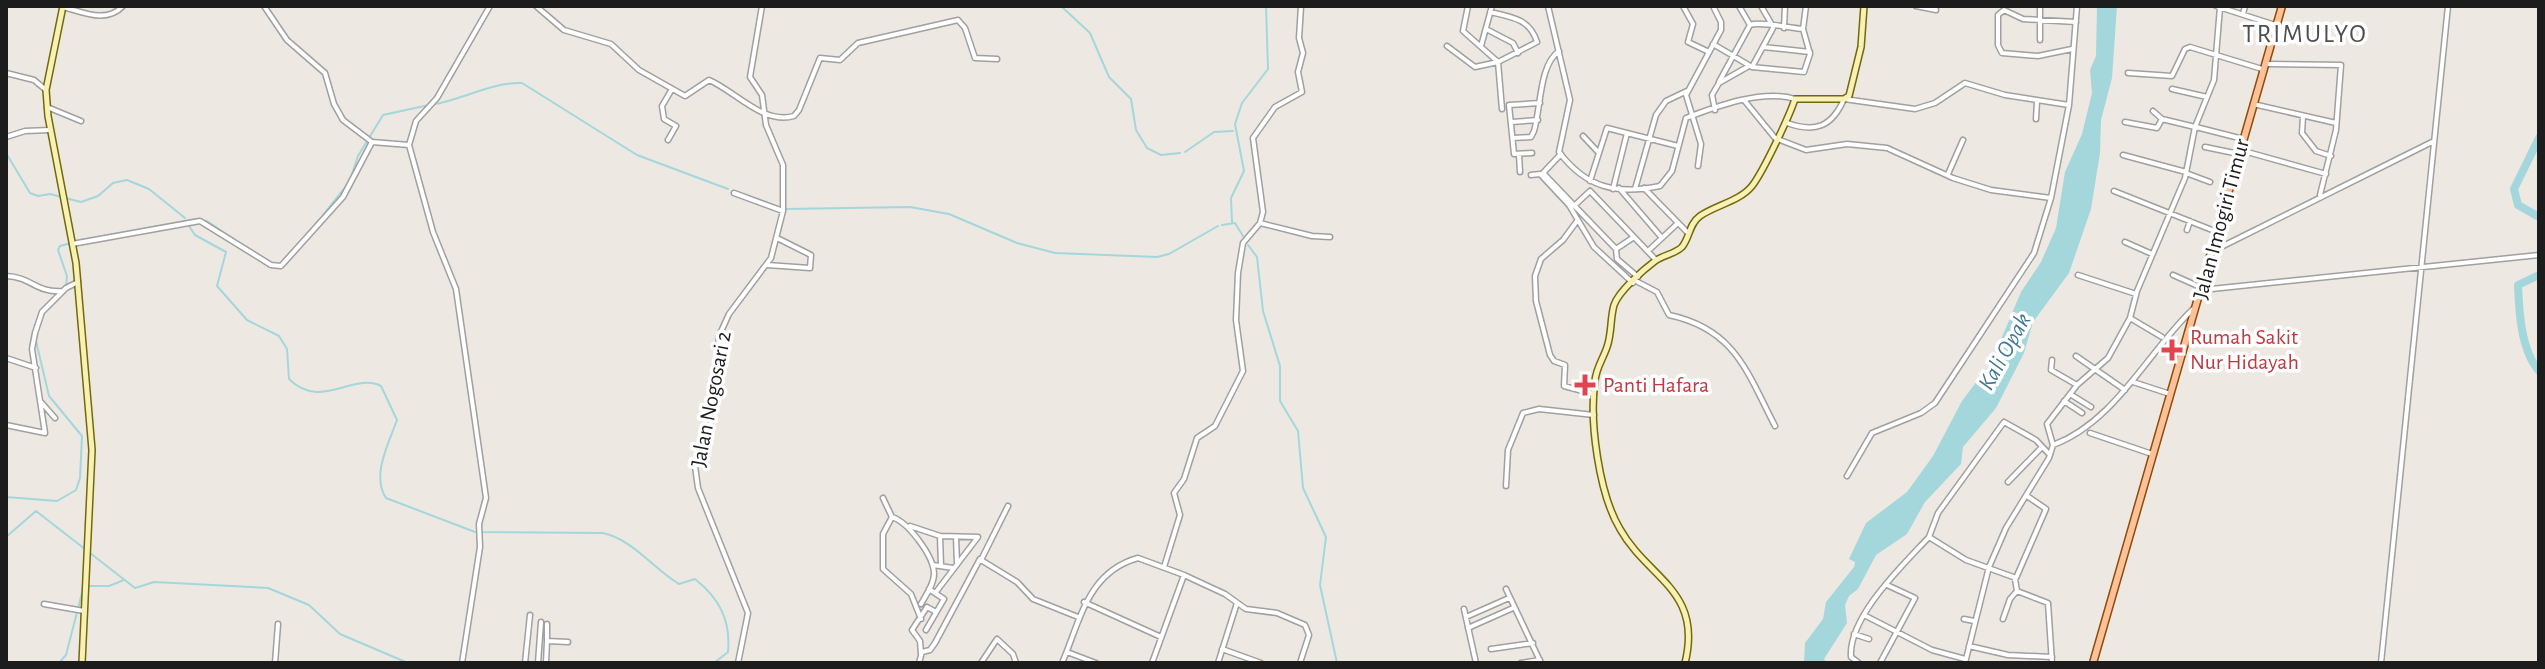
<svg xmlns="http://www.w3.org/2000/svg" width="2545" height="669" font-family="'Alegreya Sans',sans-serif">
  <rect width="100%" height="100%" fill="#eee8e2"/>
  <path fill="#a3d7db" d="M2097,6H2117L2112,78L2101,120L2100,153L2091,209L2069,273L2033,322L2024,353L1996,408L1963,447L1961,464L1925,502L1907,534L1876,555L1858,589L1849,596L1845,605L1847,623L1824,659L1827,663H1804L1805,643L1823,619L1826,602L1854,567L1855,562L1849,559L1866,523L1907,492L1933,456L1962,401L1992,361L2021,292L2041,262L2056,228L2065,172L2082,134L2092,93L2090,70L2096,56Z"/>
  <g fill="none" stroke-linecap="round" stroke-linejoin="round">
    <path stroke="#a3d7db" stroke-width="2" d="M1061,6L1090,33L1109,77L1131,99L1136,130L1147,148L1161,155L1180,153
      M435,104C464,99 492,82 522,83L637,155L728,189
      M1185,152L1214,132L1233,131
      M6,153L30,193L38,196L50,194L81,202L98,196L113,183L127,180L149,189L185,218
      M351,177L358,156L383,115L429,105
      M785,209L910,207L949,214L1017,243L1055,253L1157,257L1169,254L1218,226
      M1232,222L1231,198L1244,171L1235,124L1242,103L1268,69L1266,6
      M1222,225L1235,223L1243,236
      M189,226L195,235L226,252L217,286L247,320L279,336L287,349L289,379C321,411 353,372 381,386L397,420C389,442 371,476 386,498L475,532L603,533C632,539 654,569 679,584L695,579C719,598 731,620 728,652L714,663
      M308,234L346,186
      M81,240L196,219L207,221L251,251
      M1248,245L1257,257L1263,311L1280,366V401L1298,431L1303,488L1326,537L1320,585L1337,663
      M66,286L67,276L58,250L60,246L71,243
      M49,307L65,292
      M6,497L57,501L76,490L80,478L82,436L49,396L36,341
      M6,537L36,511L135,588L154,582L268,588L309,605L340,634L408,663
      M86,586H109L124,580
      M59,663L66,655L83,589"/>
    <path stroke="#a3d7db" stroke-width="8" d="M2539,138L2514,189L2518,205L2539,217
      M2539,275L2518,285C2519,312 2521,350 2539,371"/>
    <defs>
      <path id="street" d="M264,6L287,40L325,73L334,104L343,120L372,142L409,145
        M536,6L564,30L611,44L639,70L685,96L709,80C735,91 763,125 794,116L799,110L820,58L840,60L858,43L958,20L965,28L975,58L997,59
        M1468,6L1463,31L1498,62L1502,109
        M1548,6L1570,100L1559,152C1586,188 1617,195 1660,186L1672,171L1686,118C1717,106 1763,89 1795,99
        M1683,6L1693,24L1688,42L1709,52
        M1739,6L1750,25
        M1761,6L1772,25
        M1916,6L1936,10
        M2216,6L2275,25
        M63,7C83,12 106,24 123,6
        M2243,14L2245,6
        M1784,28L1785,6
        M1486,29L1513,43L1518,53
        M2040,40V6
        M1713,44L1752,67L1804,72L1810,54L1803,29L1806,6
        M1447,46L1475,67L1498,62L1537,42C1530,19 1512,17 1490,12
        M1481,46L1492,6
        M1763,47L1810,52
        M2072,49L2038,56L2002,53L1998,45V15L2004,10L2023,19L2076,22
        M2266,64L2341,65L2336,130L2320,195
        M1752,67L1773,28
        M6,73L34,80L46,90
        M2128,73L2172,76L2185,49L2190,47L2262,69
        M1719,82L1750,25C1760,21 1790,28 1803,29
        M2172,89L2207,97
        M1744,100L1775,138L1806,150L1847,144L1887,148L1953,178L1991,190L2051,198L2069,105L2077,6
        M2253,104L2336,123
        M47,107L81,121
        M1715,110L1712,95L1719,83L1749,66
        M2153,111L2162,119L2195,127
        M2303,116L2302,133L2316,151L2331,156
        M2036,119L2037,101
        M1512,122L1538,120
        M2125,122L2157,128L2162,119
        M1787,123C1815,133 1832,127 1844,99L1915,109L1935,103L1965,83L2005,95L2069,105
        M2196,127L2243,139
        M1583,136L1599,153
        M6,137L25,131L50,130
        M1513,138L1531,137L1534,131C1541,108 1539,65 1559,51
        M668,140L676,126L664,119L662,106L672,89
        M2205,147L2239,154
        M2240,150L2326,174
        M1532,153L1514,154L1509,105L1540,103
        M1519,154L1520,172
        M1561,154L1543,173L1616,249L1617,259L1638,277
        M2123,155L2186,172
        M1698,166L1701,144L1686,95L1721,30V22L1713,6
        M2186,173L2210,182
        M1948,174L1963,140
        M1531,175L1540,174L1569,205L1594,247L1633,283
        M1590,181L1607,128L1678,146
        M1619,188L1662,238
        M1644,188L1688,233
        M1613,189L1627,133
        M1635,189L1656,115L1666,101L1687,91
        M1590,191L1656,260
        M2114,191L2217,232
        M734,193L783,211
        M1574,206L1590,191
        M1577,221L1563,240L1541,259L1535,276L1536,301L1550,355L1554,361L1565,365L1564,386L1594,394
        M1260,223L1312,236L1330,237
        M2187,230L2190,221
        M2125,242L2152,254
        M72,244L200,221L271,265L281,266L343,197L372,142
        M1616,249L1634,237
        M1648,251L1678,223
        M2213,251L2432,142
        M767,265L810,268L811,255L779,239
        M2078,275L2136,294
        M2173,275L2200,287
        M6,276C32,277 35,293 63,291
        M1636,281L1657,292L1669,315C1735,329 1747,372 1775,426
        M2202,290L2539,255
        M2130,318L2162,337
        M2076,356L2125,390
        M6,358L36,368
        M2052,360L2051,370L2077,385
        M2133,382L2170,394
        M2070,394L2091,407
        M2064,401L2082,413
        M41,402L55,418
        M6,425L45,433L32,349L35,333L42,312L66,288L78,282
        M2090,433L2152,454
        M2053,445C2115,422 2147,353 2193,309
        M1847,476L1872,433L1921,413L1935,403L2034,253L2051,198
        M2008,482L2042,447
        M1506,486L1508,450L1523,413L1539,409L1594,415
        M2027,496L2046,509L2016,578L1966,560L1929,537L1938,513L2004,422L2036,440L2050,455
        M883,498L892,517L883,534V569L911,594L921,619
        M1008,506L981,560L1017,582L1033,599L1078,617
        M892,517C908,522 934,556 934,574C934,584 926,595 921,604
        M910,526L940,536L978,537L936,592
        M940,536L941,566
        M956,537L957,563
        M933,565L953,568
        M1164,567L1180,515L1174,493L1184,479L1197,438L1215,426L1243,371L1236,320L1238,273L1243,243L1260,223L1263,212L1253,138L1275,107L1302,92L1298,72L1303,53L1299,38L1301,6
        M1184,575L1225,594L1246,609L1277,613L1305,625L1309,635L1300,663
        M2015,579L2017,591L2048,603L2052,663
        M1506,589L1541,663
        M1084,602L1161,637
        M44,604L84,611
        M1464,609L1476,663
        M1864,615L1932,650L1965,659
        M1466,617L1509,598
        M1964,619L1974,621
        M2003,619L2010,599L2017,591
        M547,624V641L568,642
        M1468,628L1513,608
        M926,630L944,599L929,589
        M1854,634L1869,639
        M1969,646L2008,655L2052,657
        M1222,649L1261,663
        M1491,649L1533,643
        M1067,652L1096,663
        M921,654L920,641L912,630L927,607L936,612
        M275,663L278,624
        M462,663L480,547L479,524L486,498L456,289L433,232L409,145L416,121L437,98L490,6
        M525,663L530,615
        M538,663L541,622
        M546,663L547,641
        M738,663L748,613L698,488L695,466L711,422L719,336L729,314L771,258L783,211V165L766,125L762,95L750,77L762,6
        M919,663L922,652L930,650L935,643L980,559
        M981,663L997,639L1013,654L1016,663
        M1062,663C1080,622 1087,572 1138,558L1184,575L1152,663
        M1218,663L1237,603
        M1521,663L1540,660
        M1859,663L1851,657C1848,617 1903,565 1929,537
        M1880,663L1915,598L1887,585
        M1965,663L1989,567L2006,528L2049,458L2053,445L2047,424L2077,385L2108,358L2130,318L2137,291L2185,178L2195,127L2214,80L2220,7
        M2381,663L2448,6"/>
      <path id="secondary" d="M63,6L46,90L48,116L76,263L92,450L82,663
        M1685,663C1703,590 1648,579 1620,529C1599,494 1589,421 1595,381C1596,368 1603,359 1607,347C1612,333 1610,319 1614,305C1619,291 1643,270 1655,261C1663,255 1675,254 1682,247C1690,237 1689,224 1700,216C1716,205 1740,201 1752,186C1763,172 1789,117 1795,99H1844L1849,96L1861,47L1864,6"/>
      <path id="primary" d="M2093,663L2282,6"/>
    </defs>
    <use href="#street" stroke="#a0a0a0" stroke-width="7"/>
    <use href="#secondary" stroke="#706a07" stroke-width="8"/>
    <use href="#primary" stroke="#924b03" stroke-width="9"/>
    <use href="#street" stroke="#fff" stroke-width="4"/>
    <use href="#secondary" stroke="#f8f0b6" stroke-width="5"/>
    <use href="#primary" stroke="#fac19b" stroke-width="6"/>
  </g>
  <g fill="#e0444e" stroke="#fff" stroke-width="3">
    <path d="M2168 338h8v8h8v8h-8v8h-8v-8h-8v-8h8z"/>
    <path d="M1581 373h8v8h8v8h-8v8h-8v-8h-8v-8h8z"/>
  </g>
  <g text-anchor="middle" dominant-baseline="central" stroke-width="7" stroke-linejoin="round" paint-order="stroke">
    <g font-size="22" fill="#1c1c1c" stroke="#fff">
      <text transform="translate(2221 219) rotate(-75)">Jalan Imogiri Timur</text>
      <text transform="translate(711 399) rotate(-79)">Jalan Nogosari 2</text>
    </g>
    <g font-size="22" fill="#be3a42" stroke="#fff" text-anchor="start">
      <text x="2190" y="337">Rumah Sakit<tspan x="2190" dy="25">Nur Hidayah</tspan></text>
      <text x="1603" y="385">Panti Hafara</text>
    </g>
    <g font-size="24" font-style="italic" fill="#427893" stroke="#fff">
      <text transform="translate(2005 352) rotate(-61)">Kali Opak</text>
    </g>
    <g font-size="26" letter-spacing="2" fill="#4f4f4f" stroke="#fff">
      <text x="2305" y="34">TRIMULYO</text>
    </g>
  </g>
  <rect width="2545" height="669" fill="none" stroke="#1c1c1c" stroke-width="16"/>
</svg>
